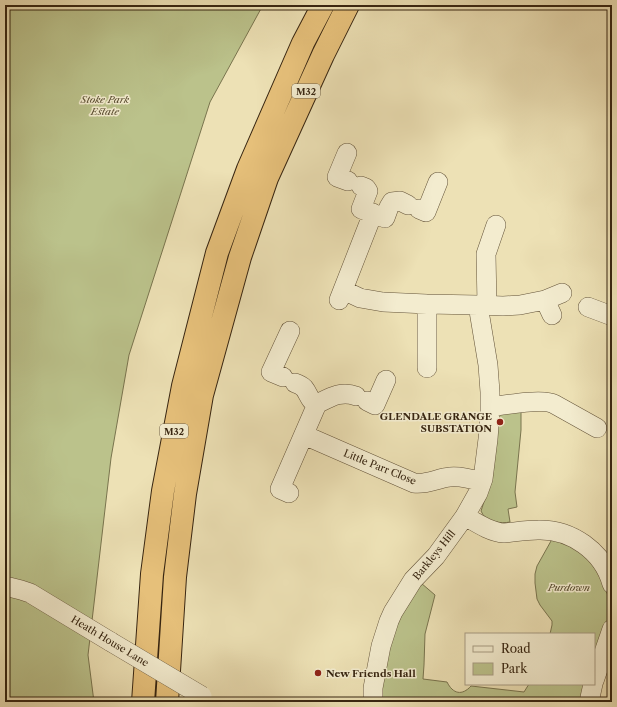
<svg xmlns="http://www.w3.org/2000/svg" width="617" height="707" font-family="'Libre Caslon Text',serif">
  <rect width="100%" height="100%" fill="#ede1b5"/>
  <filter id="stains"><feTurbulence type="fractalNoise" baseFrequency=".005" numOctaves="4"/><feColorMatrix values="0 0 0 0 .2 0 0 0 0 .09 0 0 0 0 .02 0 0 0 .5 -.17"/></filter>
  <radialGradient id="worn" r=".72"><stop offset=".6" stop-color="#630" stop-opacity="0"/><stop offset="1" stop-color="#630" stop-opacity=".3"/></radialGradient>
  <path fill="#bbc28b" stroke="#79744e" d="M5,5H263L210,102L129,355L111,458L88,655L94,702H5Z
    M521,411V430L515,492L517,507L508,509L510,522C501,524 485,522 481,511L490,483L495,425H502V420H495L497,414Z
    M551,537L585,553L605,584L609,601V618L607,628L594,662V634H550L552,625V621L540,605L537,599L535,583V574L537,566L551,541Z
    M421,583L435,595L425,634L424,665L423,679L447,682C453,694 462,696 471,686L524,692L529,684H586L582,702H379L393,629Z"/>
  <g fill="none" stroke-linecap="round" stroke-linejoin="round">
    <defs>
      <path id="minor" d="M347,153L337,177L348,181
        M361,186L366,188L368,191L361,209L385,218L389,207L392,202L400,201L408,205
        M419,209L426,212L438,182
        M343,290L360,298L383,302L427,304L478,305L503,306L520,305L545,300L562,293
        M339,300L373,213
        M545,300L552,315
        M427,304V368
        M487,305L486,254L496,225
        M588,307L612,316
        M283,377L271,372L290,331
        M295,383C298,384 301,385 304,388C309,394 309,401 317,404
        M367,401L375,405L386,380
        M490,407C504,405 543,398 554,404L597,428
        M304,435L414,483C427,485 438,478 450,477C460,476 472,479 482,482
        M289,493L280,489L317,404C329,398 341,390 356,396
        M465,516C477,523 490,532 504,533C515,532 526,530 538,530C571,529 603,551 612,584
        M5,586L21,590L30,593L111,642
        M594,681L612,629
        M373,702V688L381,646L389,621L393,612L413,580L436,556L465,516L478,493L483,479L488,439L490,413V392L488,365L478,305
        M589,702L593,684"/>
      <path id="highway" d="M143,702L152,574L163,491L183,386L217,253L248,169L303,43L323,5
        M167,702L175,577L185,494L202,395L240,257L267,178L323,55L348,5"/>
    </defs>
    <use href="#minor" stroke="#64543a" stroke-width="20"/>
    <use href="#highway" stroke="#372511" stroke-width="24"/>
    <use href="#minor" stroke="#f3eccf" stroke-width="19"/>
    <use href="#highway" stroke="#e6c07a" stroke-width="22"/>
    <defs>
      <path id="minor-bridge" d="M111,642L202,696"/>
    </defs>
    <use href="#minor-bridge" stroke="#64543a" stroke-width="20" stroke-linecap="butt"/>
    <use href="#minor-bridge" stroke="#f3eccf" stroke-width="19"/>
  </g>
  <g fill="#8f2418" stroke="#f3eccf" stroke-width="1.5">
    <circle cx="500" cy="422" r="4"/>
    <circle cx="318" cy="673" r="4"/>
  </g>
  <g text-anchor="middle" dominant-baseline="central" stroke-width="3" stroke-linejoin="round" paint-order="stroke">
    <g fill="#f3eccf" stroke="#6f614a" stroke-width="1">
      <rect x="292" y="84" width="28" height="14" rx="3"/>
      <rect x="160" y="424" width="28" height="14" rx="3"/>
    </g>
    <g font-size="9" font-weight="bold" fill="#372511">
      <text x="306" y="91">M32</text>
      <text x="174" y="431">M32</text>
    </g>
    <g font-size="10" font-style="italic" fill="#584c30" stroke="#f3eccf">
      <text x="105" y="99">Stoke Park<tspan x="105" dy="12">Estate</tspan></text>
      <text x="569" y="587">Purdown</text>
    </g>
    <g font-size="10" font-weight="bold" fill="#372511" stroke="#f3eccf" text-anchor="end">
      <text x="492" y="416">GLENDALE GRANGE<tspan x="492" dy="12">SUBSTATION</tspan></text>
      <text x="326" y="673" text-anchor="start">New Friends Hall</text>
    </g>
    <g font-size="10" fill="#372511" stroke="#f3eccf">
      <text transform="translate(380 467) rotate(22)">Little Parr Close</text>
      <text transform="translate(434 555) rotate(-51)">Barkleys Hill</text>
      <text transform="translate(110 641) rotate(31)">Heath House Lane</text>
    </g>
  </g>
  <rect width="617" height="707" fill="none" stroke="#ede1b5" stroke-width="20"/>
  <rect x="6" y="6" width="605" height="695" fill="none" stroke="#372511" stroke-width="2"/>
  <rect x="10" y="10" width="597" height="687" fill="none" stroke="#372511"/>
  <rect x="465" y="633" width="130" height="52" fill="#f3eccf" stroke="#a89c83"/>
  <rect x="473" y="646" width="20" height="6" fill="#f3eccf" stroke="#a89c83"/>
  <text x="501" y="653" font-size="12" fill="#372511">Road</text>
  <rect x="473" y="663" width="20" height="12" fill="#bbc28b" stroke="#a89c83"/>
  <text x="501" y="673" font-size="12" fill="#372511">Park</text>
  <rect width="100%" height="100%" filter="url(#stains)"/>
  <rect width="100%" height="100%" fill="url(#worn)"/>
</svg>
